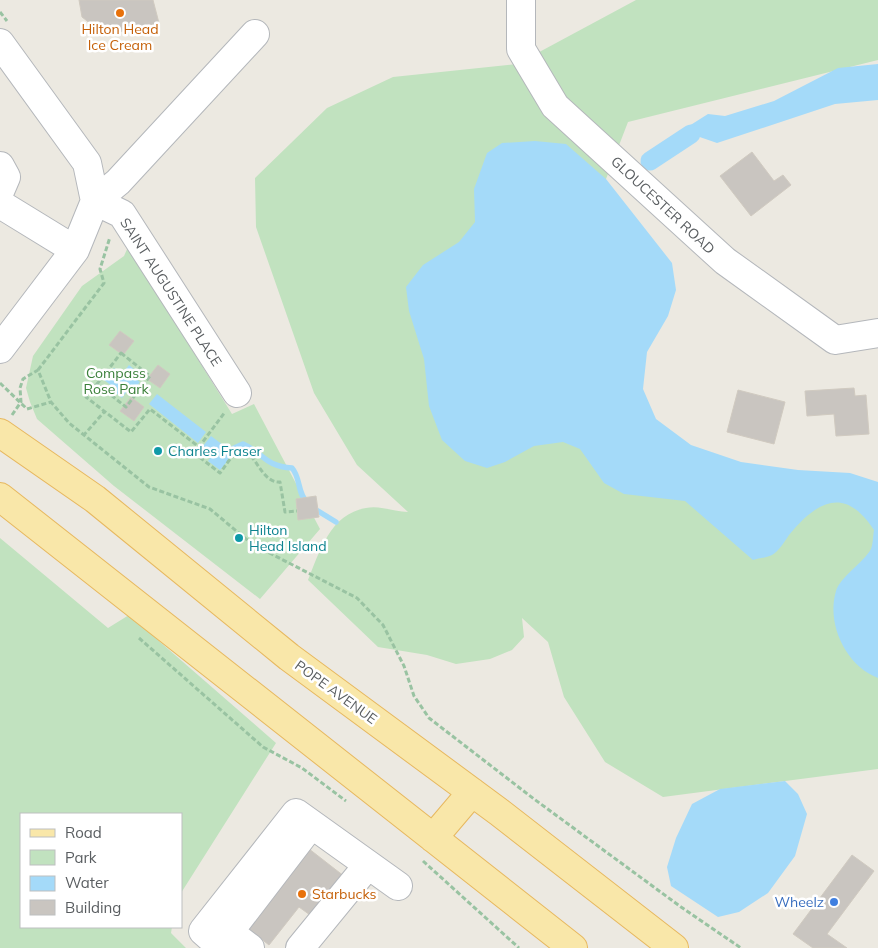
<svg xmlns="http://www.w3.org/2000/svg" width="878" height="948" font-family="Mulish,sans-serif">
  <rect width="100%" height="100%" fill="#ece9e1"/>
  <path fill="#c1e2bf" d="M636,0H878V60L628,122L606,179L622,451L861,486L878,508V769L663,797L605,762L564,697L548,642L522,618L524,637L512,650L490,659L456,664L427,655L378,647L308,580C320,551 330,514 366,508C380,505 395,512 408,512L357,465L314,393L256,227L255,178L327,108L393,77L517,64Z
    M128,247L232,414L254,404L320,529L260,599L114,486L37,419L30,402L26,388L33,356L82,286L124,256Z
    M0,538L108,628L129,615L276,743L181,893V814H21V927H172L171,933L186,948H0Z"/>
  <path fill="#a4daf9" d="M878,64V100L835,104L717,143L691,134L689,126L708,114L725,116L774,101L838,68Z
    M535,141L566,144L606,179L672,263L676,290L668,316L647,352L643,389L656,419L691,445L741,462L798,470L850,473L878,482V678C846,666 826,624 836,591C840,577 863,563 871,549C873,544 873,536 874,530C845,486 818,500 789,535C785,541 778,552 772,555C766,558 759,558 753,560L685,501L624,494L604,483L580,449L563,442L534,446L505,462L487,468L465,461L442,440L429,406L424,359L409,311L406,287L423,265L459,242L475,222L474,189L487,153L502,143Z
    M129,365L136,371L132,376L140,382L134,389L130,387L122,398L110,388L112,386L104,380L114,368L122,374Z
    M157,394L206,432L198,443L149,404Z
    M211,436L227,448L224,452L230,458L220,470L208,461L213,454L203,446Z
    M785,781L798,794L807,814L795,856L768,893L739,912L718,917L671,886L667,867L676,838L692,804L720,789Z"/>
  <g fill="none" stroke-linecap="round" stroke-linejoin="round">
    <path stroke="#a4daf9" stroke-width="5.5" d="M227,455L232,449L243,444C264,453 264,466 292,468C301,478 297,493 307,502
      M313,508L336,522"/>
    <path stroke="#a4daf9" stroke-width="19" d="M650,161L691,134"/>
  </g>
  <path fill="#c9c5c0" stroke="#d0cac0" d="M79,0H153L159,23L105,35L82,17Z
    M752,152L774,181L783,175L791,185L751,216L720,176Z
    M120,331L134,341L123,355L109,345Z
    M158,365L170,374L160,388L147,379Z
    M854,388L855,396L866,395L869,434L836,436L834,414L807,416L805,391Z
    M738,390L785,402L774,444L727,432Z
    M131,397L144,407L134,421L120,411Z
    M316,496L319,517L298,520L296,499Z
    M304,845L349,880L317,920L299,907L269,945L242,924Z
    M852,855L874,871L827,934L847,948H813L793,934Z"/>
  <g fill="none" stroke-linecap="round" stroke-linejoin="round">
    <defs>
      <path id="minor" d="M521,0V49L555,106L725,261L835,340L878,333
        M0,43L87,163L95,201L75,250L0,349
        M0,166L6,177L0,191
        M95,201L122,214L237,393
        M95,201L118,182L255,34
        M0,204L75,250
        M222,948L203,931L296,813L398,886
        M250,948L229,932L311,825
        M300,948L368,865"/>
      <path id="major" d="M0,433L95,499L289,657L499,812L674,948
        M0,497L573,948
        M433,838L472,792"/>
    </defs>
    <use href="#minor" stroke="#b4b7bb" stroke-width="30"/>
    <use href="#major" stroke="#e7b85f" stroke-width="30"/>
    <path stroke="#99c3a2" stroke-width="3" stroke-dasharray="5 2.5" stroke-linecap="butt" d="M0,12L7,21
      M121,353L150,376L126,407L97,384Z
      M38,370L104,283L100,269L110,237
      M0,383L27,409L51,402
      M97,384L86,397L131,432L150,409L199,447L225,412
      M12,415L21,402L20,388L23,379L38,370L51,402L69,423L149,487L210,509L252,544L357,598L383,625L404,666L414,696L429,718L534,799L681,907L741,948
      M83,436L105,411
      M199,447L194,453L220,473C228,463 233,450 247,452C258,461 264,483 280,482L285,512L297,511
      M139,638L263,747L302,768L346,801
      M423,861L519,948"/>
    <use href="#minor" stroke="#fff" stroke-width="28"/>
    <use href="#major" stroke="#f9e7a9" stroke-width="28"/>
  </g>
  <g fill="#e8710a" stroke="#fff" stroke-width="2">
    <circle cx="120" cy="13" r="5"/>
    <circle cx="302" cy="894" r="5"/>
  </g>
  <g fill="#0f9aa8" stroke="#fff" stroke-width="2">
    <circle cx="158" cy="451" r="5"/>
    <circle cx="239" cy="538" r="5"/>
  </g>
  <circle fill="#3f7fe0" stroke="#fff" stroke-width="2" cx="834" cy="902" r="5"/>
  <g text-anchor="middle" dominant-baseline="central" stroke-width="5" stroke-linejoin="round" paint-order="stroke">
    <g font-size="14" fill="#c56008" stroke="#fff">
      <text x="120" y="29">Hilton Head<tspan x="120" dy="16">Ice Cream</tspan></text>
      <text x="312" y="894" text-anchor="start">Starbucks</text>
    </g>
    <g font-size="14" fill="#5a5e61" stroke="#fff">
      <text transform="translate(663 205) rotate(43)">GLOUCESTER ROAD</text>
      <text transform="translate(171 292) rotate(57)">SAINT AUGUSTINE PLACE</text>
      <text transform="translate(336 692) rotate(36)">POPE AVENUE</text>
    </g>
    <g font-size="14" fill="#3b803a" stroke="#fff">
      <text x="116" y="373">Compass<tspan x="116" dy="16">Rose Park</tspan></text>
    </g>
    <g font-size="14" fill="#0d838f" stroke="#fff" text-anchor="start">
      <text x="168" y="451">Charles Fraser</text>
      <text x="249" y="530">Hilton<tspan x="249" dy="16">Head Island</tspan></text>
    </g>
    <g font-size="14" fill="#366cbe" stroke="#fff" text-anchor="end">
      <text x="824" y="902">Wheelz</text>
    </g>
  </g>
  <rect x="20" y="813" width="162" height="115" fill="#ffffff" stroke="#bdbfc0"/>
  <rect x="30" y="829" width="25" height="8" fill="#f9e7a9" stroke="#bdbfc0"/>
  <text x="65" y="838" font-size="15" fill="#5a5e61">Road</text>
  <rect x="30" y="850" width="25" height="15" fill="#c1e2bf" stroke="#bdbfc0"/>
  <text x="65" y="863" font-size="15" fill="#5a5e61">Park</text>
  <rect x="30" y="876" width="25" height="15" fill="#a4daf9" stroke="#bdbfc0"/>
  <text x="65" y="888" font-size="15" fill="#5a5e61">Water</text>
  <rect x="30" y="900" width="25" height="15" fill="#c9c5c0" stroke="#bdbfc0"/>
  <text x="65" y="913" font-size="15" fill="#5a5e61">Building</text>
</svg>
